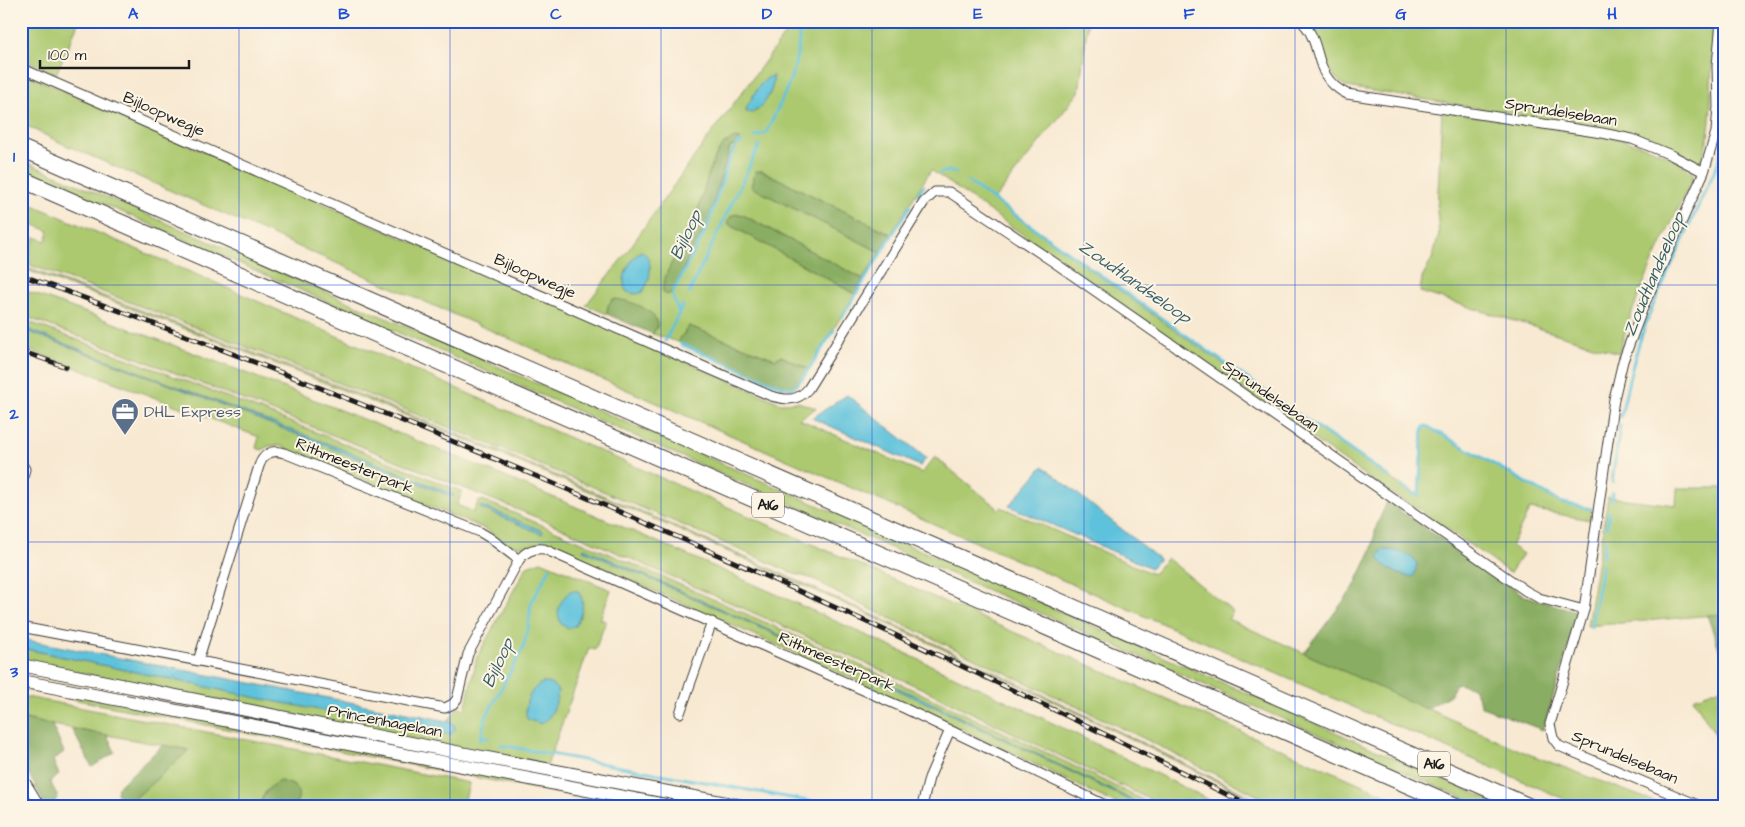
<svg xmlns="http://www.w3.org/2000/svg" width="1745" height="827" font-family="'Architects Daughter',sans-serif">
  <rect width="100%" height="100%" fill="#fcf5e5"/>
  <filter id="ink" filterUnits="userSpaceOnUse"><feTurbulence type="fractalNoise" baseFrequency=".02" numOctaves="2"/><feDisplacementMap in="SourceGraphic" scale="10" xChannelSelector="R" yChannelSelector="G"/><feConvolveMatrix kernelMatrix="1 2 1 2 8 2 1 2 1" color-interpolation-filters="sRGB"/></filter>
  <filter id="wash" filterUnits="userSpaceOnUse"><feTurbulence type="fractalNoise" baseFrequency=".0096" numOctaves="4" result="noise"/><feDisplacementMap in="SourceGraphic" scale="20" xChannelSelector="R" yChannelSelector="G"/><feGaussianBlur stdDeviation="1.12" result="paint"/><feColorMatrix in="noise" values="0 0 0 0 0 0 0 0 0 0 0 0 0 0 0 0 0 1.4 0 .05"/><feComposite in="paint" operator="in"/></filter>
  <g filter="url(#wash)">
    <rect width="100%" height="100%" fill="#f8e9d2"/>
    <path fill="#acc970" stroke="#647246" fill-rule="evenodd" d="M21,21H79L56,74L21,58Z
      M795,21H1088L1079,92L994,200L1177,332L1418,497L1422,432L1424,428L1427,427L1562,504L1592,508L1590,520L1530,509L1511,546L1523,554L1510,573L1417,508L1400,499L1367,477L931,170L891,234L762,171L756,172L755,189L880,252L863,279L743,215C736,213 732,214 728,221L730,225L855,294L809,369L781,356L775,359L689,326L678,342L653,334L657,326C644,315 631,300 613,299L607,310V314L586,305L627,252L683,172ZM765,80L767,97L759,109L752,113L746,109ZM727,141L734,146L730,147L707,225L690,253L681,275L663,285L677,251L695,218L714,160L718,152Z
      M1311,21H1716C1714,35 1713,49 1712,63C1710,98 1714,133 1699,166C1672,145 1651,140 1619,131L1347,87C1324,74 1319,44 1311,21Z
      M21,72L767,397L780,403L798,402L816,408L799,419L922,473L935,457L999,509L1001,507L1153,574L1167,558L1233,612L1228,619L1526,753L1666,806H1580L59,142L21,123Z
      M1442,111L1619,139C1645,146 1676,155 1694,175C1668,232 1635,292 1619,353L1420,292L1422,278L1432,259L1439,234L1437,211Z
      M21,160L776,487L1504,806H1482L1386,764L21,168Z
      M21,200L209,280L1411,806H1278L1145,739L837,593L814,579L795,574C543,463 288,360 30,265L28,258L35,237L46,241L49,231L21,220Z
      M21,224L28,229L31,234L24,255L21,260Z
      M21,266C448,420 864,601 1269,806H1266C862,602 447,422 21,268Z
      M21,289C431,437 832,610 1221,806H1163L923,689L736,605L543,520L348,441L124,353L21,315Z
      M21,319C169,373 315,431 460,491L462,492L457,505L474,512L478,502L483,500C709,595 934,696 1155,806H1120C934,713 742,629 551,546C535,541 528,548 515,546C503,544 493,533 483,528L280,446H269L262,450L256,448L259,437L21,347Z
      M1677,488H1724V614L1587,626L1608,497L1676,505Z
      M541,561L611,590L600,619L606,621L595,650L589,648L547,766L21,661V648L359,718L451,734L454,724L448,721L459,707L465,709L477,657L527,566Z
      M21,684L650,806H623L21,689Z
      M1724,687V749L1693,698Z
      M21,696L469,783L465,800L472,806H290L297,802L293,785L280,781L266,791L260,802L256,806C248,806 241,801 234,806H113L122,798L125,801L188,750L37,722L21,718Z"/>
    <path fill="#89ad62" stroke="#52643f" d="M736,138L741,139L734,146L730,147L707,225L690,253L676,286L671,293L667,295L663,292C661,273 688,237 695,218C704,196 706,172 718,152C723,145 728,140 736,138Z
      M756,171H762L891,234L880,252L755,189L751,186Z
      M737,214L743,215L863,279L855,294L730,225L728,221L731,216Z
      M613,299C626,299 660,310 657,327C656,329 654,331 653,334L607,314L608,305Z
      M689,326L775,359L781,356L809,369L798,385L790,389L759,378L678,342Z
      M1387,502L1525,596L1579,612L1543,730L1482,707L1473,687L1456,684L1450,695L1426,709L1304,653L1354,587L1372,548L1376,527Z
      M1724,614V662L1707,615Z
      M21,718L52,725L64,752L53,760L59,775L50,781L58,797L51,806H46L21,760Z
      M72,729L107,735L115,752L92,767Z
      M163,745L189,750L132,801H125L117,794L118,787Z
      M280,781C284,782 289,783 292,785C302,791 300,804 289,806C279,808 266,806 256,806C266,797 267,785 280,781Z"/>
    <path fill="#5ec2dc" stroke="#3d6f7c" d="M773,76C776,88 761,116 746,112V109C752,98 760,79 773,76Z
      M641,251C655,257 651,284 641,293L635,294L627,292C618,281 630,258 641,251Z
      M21,327L344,450L454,495L453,497C310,439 166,382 21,329Z
      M847,395L926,458L920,466L812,418Z
      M1043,466L1159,559L1151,568L1009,506Z
      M481,506L543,531L542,534L480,508Z
      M584,548L921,698L1144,806H1141C958,715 771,631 583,550Z
      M1382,550C1394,549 1411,553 1417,564L1414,576C1402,578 1384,568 1378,557Z
      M570,591H578C586,603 582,614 575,626L568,628L562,625C554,612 560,601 570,591Z
      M21,639L448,721L455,726V730L451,734H445L272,701L21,648Z
      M544,682L553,685L558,691C557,703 552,718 541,724L527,719C523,704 530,688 544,682Z"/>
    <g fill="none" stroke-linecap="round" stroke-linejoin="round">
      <path stroke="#5ec2dc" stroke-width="3" d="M754,137L766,133C784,96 802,65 799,21
        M940,173L949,171L956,173
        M967,181L1286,406
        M918,194L924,186
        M689,293L759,146
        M679,313L683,305
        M842,317L910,206
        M665,341L679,313L673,296V292L707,228L731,154L737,145L742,142
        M681,344L783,387L792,388L803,378L834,330
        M1298,414L1389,477
        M1621,417C1628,380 1637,345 1651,310L1718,163L1724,146
        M1612,482L1620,426
        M1401,486L1419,496L1423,430L1424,427L1427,426L1560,502L1591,509
        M1611,500L1612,493
        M1607,527L1609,512
        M1603,557L1605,542
        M1591,627L1602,565
        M481,736L488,738
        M480,741L486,717L523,648L528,629L531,603L550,568
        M501,745L835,806"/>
    </g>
  </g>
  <g filter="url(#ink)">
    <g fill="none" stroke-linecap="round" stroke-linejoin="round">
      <defs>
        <path id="minor" d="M1301,21C1325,43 1310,76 1347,94L1602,133L1632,139L1671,155L1704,172
          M1253,23L1262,21
          M21,68L771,396C786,400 797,402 808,389L924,202L935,192H949L1055,263L1526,591L1539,598L1584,610
          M21,463L25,469L21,486
          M21,627L445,708L453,704L457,699L468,654L519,560C525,552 534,548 544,549L906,709L1107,806
          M198,661L259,466C263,454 272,449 284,453L480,532L490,538L519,560
          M680,713L712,622
          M21,775L40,806
          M922,806L929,778L950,730
          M1700,806L1559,746L1553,738L1550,724L1584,610L1614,399L1623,361L1644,305L1704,172L1716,132L1718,107L1717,66L1721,21"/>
        <path id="secondary" d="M21,665L461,753L742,806
          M21,681L670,806"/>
        <path id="motorway" d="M21,148L1528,806
          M21,179L1456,806"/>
      </defs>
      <use href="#minor" stroke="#3d3b37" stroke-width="11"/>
      <use href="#secondary" stroke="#3d3b37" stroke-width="14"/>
      <use href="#motorway" stroke="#3d3b37" stroke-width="18"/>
      <use href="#minor" stroke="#fff" stroke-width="9"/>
      <use href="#secondary" stroke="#fff" stroke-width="12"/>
      <use href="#motorway" stroke="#fff" stroke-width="16"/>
      <defs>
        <path id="rail" d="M21,275C442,426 851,606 1250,806
          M21,351L66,367"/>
      </defs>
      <use href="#rail" stroke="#1c1c1c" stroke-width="5"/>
      <use href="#rail" stroke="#fcf5e5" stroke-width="3" stroke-dasharray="9" stroke-linecap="butt"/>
    </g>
  </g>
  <path fill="none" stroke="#1d4ed8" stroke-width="1" stroke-opacity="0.55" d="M239,21V806M450,21V806M661,21V806M872,21V806M1084,21V806M1295,21V806M1506,21V806M21,285H1724M21,542H1724"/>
  <defs>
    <symbol id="office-pin" viewBox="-11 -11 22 30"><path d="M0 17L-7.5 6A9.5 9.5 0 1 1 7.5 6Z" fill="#5c6f8a" stroke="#fcf5e5"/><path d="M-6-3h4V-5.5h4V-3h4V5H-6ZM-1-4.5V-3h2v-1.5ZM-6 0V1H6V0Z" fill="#fff"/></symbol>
  </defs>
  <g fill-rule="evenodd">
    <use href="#office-pin" x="109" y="396" width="32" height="43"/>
  </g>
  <g text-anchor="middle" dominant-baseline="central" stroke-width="4" stroke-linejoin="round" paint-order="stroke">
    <g fill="#fcf5e5" stroke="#5f5d58" stroke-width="1">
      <rect x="752" y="492.5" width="32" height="25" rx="4"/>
      <rect x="1418" y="751.5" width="32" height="25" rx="4"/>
    </g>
    <g font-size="15" font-weight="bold" fill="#1c1c1c">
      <text x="768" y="505">A16</text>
      <text x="1434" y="764">A16</text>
    </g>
    <g font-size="16" fill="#1c1c1c" stroke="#fcf5e5">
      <text transform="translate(1561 112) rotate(9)">Sprundelsebaan</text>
      <text transform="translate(164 114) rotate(24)">Bijloopwegje</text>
      <text transform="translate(535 276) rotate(24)">Bijloopwegje</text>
      <text transform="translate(1271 396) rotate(35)">Sprundelsebaan</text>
      <text transform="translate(355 466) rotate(22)">Rithmeesterpark</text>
      <text transform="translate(837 662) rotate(24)">Rithmeesterpark</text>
      <text transform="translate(385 721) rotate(11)">Princenhagelaan</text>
      <text transform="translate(1625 757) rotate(23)">Sprundelsebaan</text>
    </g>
    <g font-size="16" fill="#4e5e75" stroke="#fcf5e5" text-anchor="start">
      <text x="144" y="412">DHL Express</text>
    </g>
    <g font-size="18" font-style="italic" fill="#365e69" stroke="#fcf5e5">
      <text transform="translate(686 235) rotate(-65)">Bijloop</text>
      <text transform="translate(1654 274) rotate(-67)">Zoudtlandseloop</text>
      <text transform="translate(1135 282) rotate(35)">Zoudtlandseloop</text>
      <text transform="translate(498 663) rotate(-65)">Bijloop</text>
    </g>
  </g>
  <rect width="1745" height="827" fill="none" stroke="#fcf5e5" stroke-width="55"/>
  <path d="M40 60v8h149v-8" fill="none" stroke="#1c1c1c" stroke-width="2.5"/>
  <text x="48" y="60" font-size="15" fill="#1c1c1c" stroke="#fcf5e5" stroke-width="4" paint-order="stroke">100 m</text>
  <rect x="28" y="28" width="1690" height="772" fill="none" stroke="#1d4ed8" stroke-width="2"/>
  <g font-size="16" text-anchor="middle" font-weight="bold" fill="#1d4ed8">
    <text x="133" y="19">A</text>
    <text x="344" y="19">B</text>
    <text x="556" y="19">C</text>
    <text x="767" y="19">D</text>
    <text x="978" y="19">E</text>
    <text x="1189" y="19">F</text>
    <text x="1401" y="19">G</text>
    <text x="1612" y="19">H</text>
    <text x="14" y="162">1</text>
    <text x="14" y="419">2</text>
    <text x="14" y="677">3</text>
  </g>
</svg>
